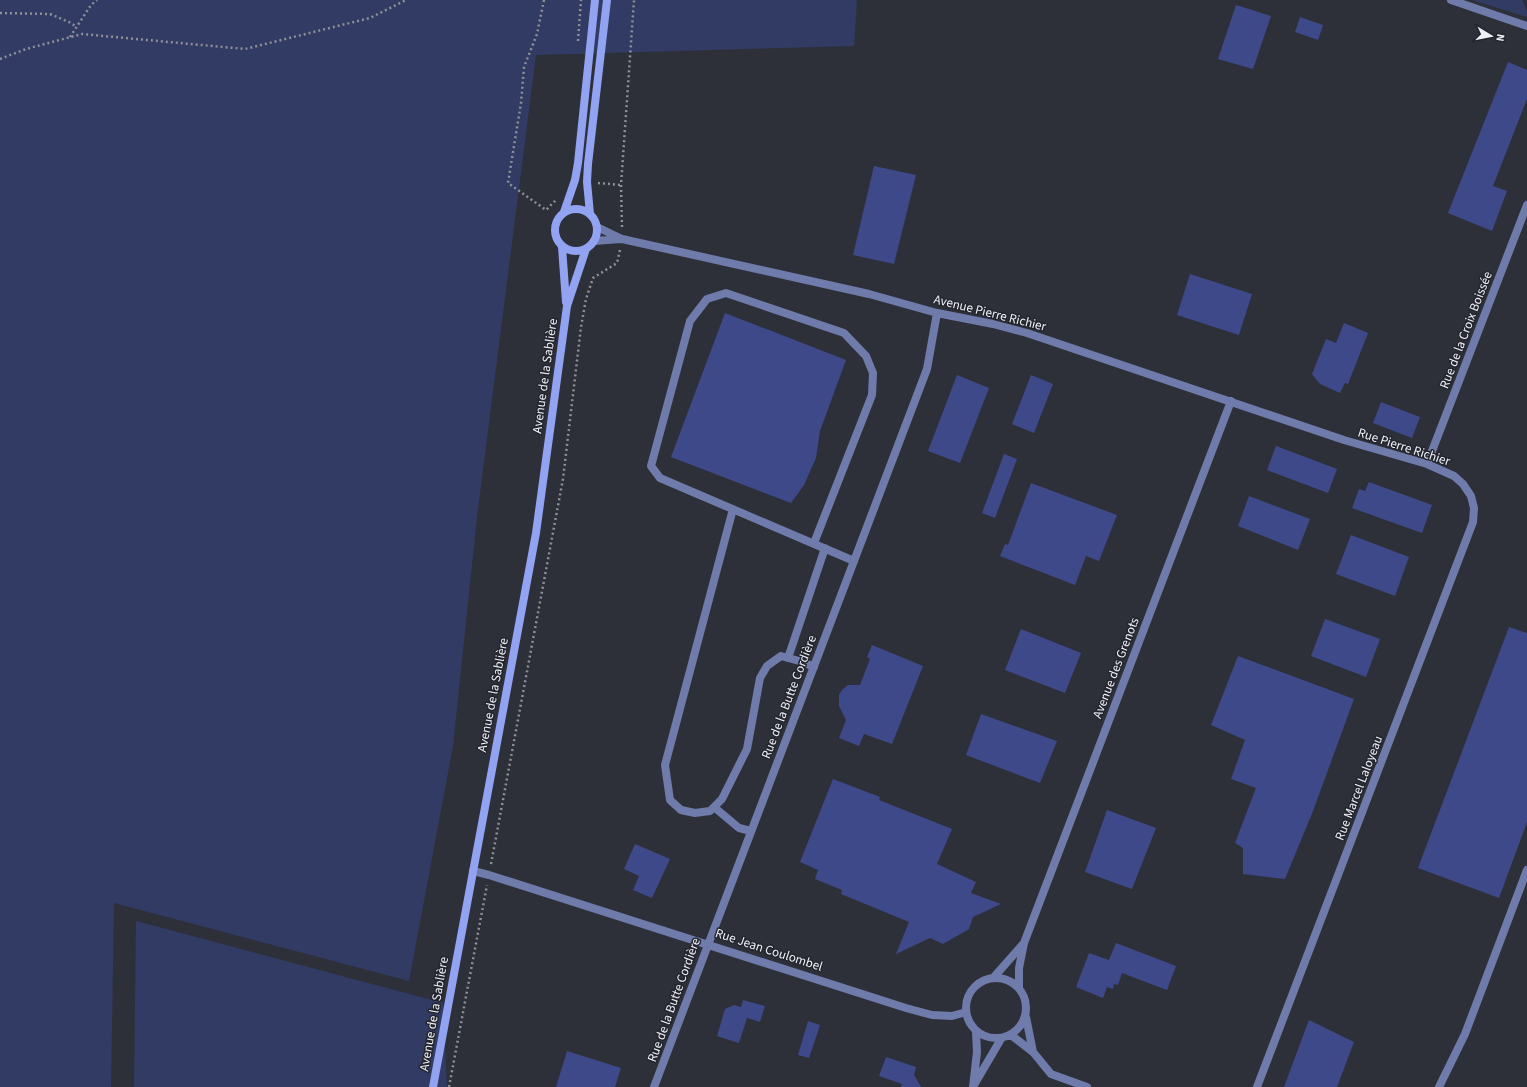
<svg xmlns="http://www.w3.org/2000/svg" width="1527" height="1087" font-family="'Source Sans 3',sans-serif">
  <rect width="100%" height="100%" fill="#2e3039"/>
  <path fill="#323b63" d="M0,0H857L854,46L536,55L477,517L453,746L409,981L114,903L111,1087H0Z
    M1472,0H1522L1527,11V17Z
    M136,921L443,1003L447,1087H134Z"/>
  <path fill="#3e498a" d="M1236,5L1271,16L1253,69L1218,59Z
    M1300,17L1323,25L1318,40L1295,32Z
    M1508,62L1527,70V99L1493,186L1507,191L1492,231L1448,213Z
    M874,166L916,175L894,264L853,255Z
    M1190,274L1252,294L1239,335L1177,315Z
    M725,313L846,360L820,431L816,458L804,485L791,503L671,457Z
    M1344,323L1368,333L1348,384L1345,383L1340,393L1320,384L1312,374L1326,339L1336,343Z
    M957,375L989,388L960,463L928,451Z
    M1031,375L1053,384L1034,433L1012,424Z
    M1381,402L1420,417L1412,438L1373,423Z
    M1276,446L1337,469L1328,493L1267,470Z
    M1004,454L1017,459L995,518L982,513Z
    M1369,482L1432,505L1422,533L1352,508L1359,489L1365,491Z
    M1031,483L1117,515L1099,561L1086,556L1075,585L1000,556L1005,544L1008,545Z
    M1249,496L1310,519L1298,550L1238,526Z
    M1351,535L1409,557L1395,596L1336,574Z
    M1325,619L1380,639L1366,677L1311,656Z
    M1509,627L1527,633V822L1499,898L1418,868Z
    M1021,629L1081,653L1065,693L1005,670Z
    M872,645L923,666L892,744L864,734L859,746L839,738L846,720L839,706V695L842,690L848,685H860L870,659L867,657Z
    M1238,656L1354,699L1313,811L1285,879L1243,874V848L1235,843L1256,788L1231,779L1245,740L1211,725Z
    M981,714L1057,741L1040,783L966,755Z
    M833,779L880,797L879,800L952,829L937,864L976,882L971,893L1001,904L973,917L969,929L943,944L930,938L896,954L909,922L841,894L842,890L815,879L818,870L800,862Z
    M1107,810L1156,828L1132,889L1085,872Z
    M635,844L670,859L652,898L633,890L639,876L624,869Z
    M1116,943L1176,966L1167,990L1122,973L1118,985L1114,984L1113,989L1107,987L1103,998L1076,987L1089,953L1109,960Z
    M743,1000L765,1006L760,1022L747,1018L739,1043L717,1036L725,1009L734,1005L741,1007Z
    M1309,1020L1354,1042L1337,1087H1284Z
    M808,1021L820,1025L809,1058L798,1055Z
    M567,1051L621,1068L615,1087H556Z
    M886,1057L916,1067L914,1075L921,1087H901L902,1084L879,1076Z"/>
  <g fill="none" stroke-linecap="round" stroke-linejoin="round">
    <path stroke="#8e9097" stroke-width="2.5" stroke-dasharray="2 3" stroke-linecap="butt" d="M544,0L537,34L524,67L521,103L508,183L546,210L556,200
      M0,13L50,14L69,22L77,27
      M70,37L91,5L97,0
      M578,41L581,0
      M0,59L26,49L82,34L245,49L370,18L406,0
      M598,183L621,185
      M622,227L621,185L634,0
      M491,864L563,479L581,327L586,299L593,278L617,263L620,250
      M449,1087L487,885"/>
    <path stroke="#6f7bab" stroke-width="8" d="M733,509L665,765L670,800L681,810L695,813L710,811L722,799L747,749L760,678L767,666L781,656L803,662L814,667
      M814,543L872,395L873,373L866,356L844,333L726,293L707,299L690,321L651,466L660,478L854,561
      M788,658L825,548
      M714,807L739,828L751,831
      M1439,1087L1465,1034L1527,870"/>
    <path stroke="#6f7bab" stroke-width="8" d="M1451,0L1527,26
      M597,227L622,239L869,294L937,313L993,324L1027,333L1344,440L1427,464L1454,476L1463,484L1471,496L1474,508L1473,522L1257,1087
      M594,241L621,239
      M1427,464L1527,205
      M473,871L489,875L906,1008L932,1015L952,1016L966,1012
      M994,977L1024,943
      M966 1008a30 30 0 1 1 60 0a30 30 0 1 1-60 0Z
      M1019,988V968L1024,943L1231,401
      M1026,1017L1033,1052
      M1011,1035L1033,1052L1051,1074L1087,1087
      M974,1085L1001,1039
      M654,1087L927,369L937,313
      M973,1087L977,1052L976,1032"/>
    <path stroke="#92a4f1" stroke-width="8" d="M555 230a21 21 0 1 1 42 0a21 21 0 1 1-42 0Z
      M564,212L575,180L578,163L595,0
      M590,214L587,182L588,164L607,0
      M562,247L566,302
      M433,1087L536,533L567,306L586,249"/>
  </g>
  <g text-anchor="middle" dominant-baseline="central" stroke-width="3" stroke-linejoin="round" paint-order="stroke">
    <g font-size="13" fill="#f0f1f7" stroke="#24262f">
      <text transform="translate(990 313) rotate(14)">Avenue Pierre Richier</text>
      <text transform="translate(1466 330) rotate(-69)">Rue de la Croix Boissée</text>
      <text transform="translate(545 376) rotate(-82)">Avenue de la Sablière</text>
      <text transform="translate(1404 447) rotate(18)">Rue Pierre Richier</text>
      <text transform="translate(1116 668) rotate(-69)">Avenue des Grenots</text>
      <text transform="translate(493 695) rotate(-79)">Avenue de la Sablière</text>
      <text transform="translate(789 697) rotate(-69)">Rue de la Butte Cordière</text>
      <text transform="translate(1359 788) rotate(-69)">Rue Marcel Laloyeau</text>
      <text transform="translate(769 950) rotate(18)">Rue Jean Coulombel</text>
      <text transform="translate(674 1000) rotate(-70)">Rue de la Butte Cordière</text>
      <text transform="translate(434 1014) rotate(-80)">Avenue de la Sablière</text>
    </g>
  </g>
  <g transform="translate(1491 36) rotate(100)" stroke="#24262f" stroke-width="3" paint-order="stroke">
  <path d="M0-3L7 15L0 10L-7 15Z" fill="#f0f1f7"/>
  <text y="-6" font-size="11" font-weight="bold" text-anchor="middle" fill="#f0f1f7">N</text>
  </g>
</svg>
